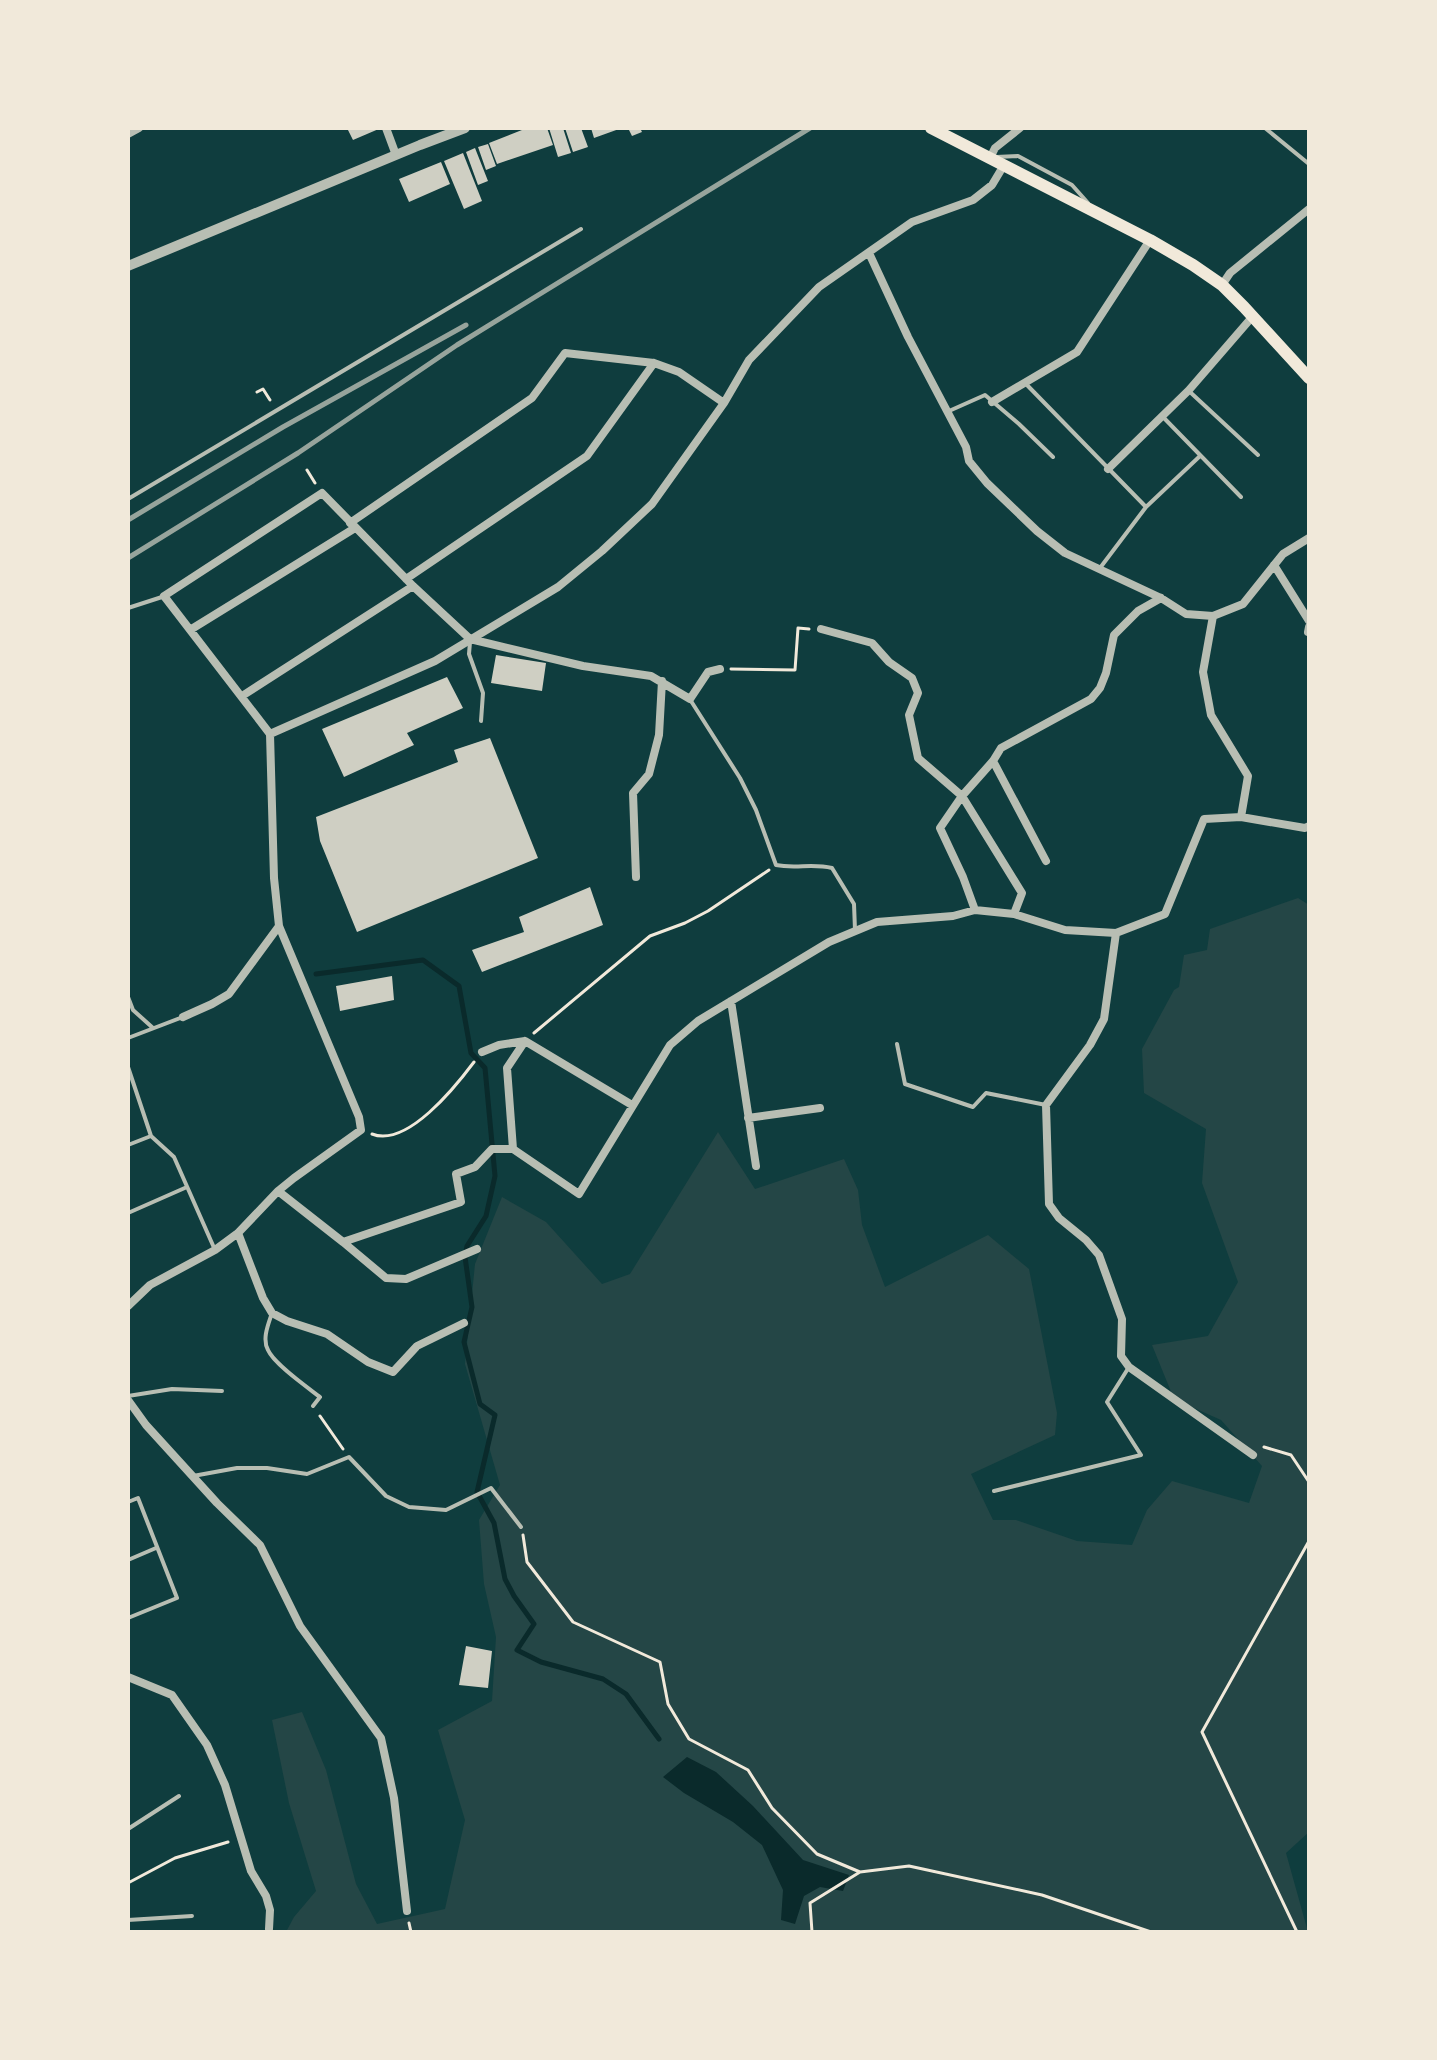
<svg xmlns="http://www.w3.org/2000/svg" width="1437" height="2060" font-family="Lato,sans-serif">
  <rect width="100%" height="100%" fill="#0f3d3e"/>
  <path fill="#244646" d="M1298,898L1309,905V1832L1286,1853L1308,1932H286L294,1917L316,1891L289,1803L272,1720L302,1712L326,1770L356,1884L377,1924L445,1909L465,1820L438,1730L492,1701L496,1637L484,1584L479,1520L500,1485L465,1364L475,1264L502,1197L546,1222L602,1284L630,1274L718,1132L755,1189L844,1159L858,1190L862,1225L885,1287L988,1235L1029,1269L1057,1413L1055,1435L971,1474L993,1520H1016L1077,1541L1132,1545L1147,1510L1172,1481L1249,1503L1262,1466L1221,1420L1174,1399L1152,1345L1208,1336L1238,1282L1202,1183L1206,1129L1144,1093L1142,1049L1174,990L1179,987L1184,955L1207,950L1210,929Z"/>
  <path fill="#0a2a2b" d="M687,1757L716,1772L753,1806L803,1860L849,1875L843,1891L820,1887L804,1896L795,1924L781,1920L783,1890L762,1845L733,1822L684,1793L663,1777Z"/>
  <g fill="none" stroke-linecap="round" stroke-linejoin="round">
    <path stroke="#0a2a2b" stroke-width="5" d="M316,974L423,960L459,986L471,1053L485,1068L495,1176L486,1216L467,1246L465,1257L472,1307L464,1342L480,1404L495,1415L477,1492L494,1523L505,1579L514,1596L534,1624L517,1650L541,1662L603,1679L626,1694L659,1739"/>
  </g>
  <path fill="#cfcfc3" d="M347,128H381L353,140Z
    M527,128H547L553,145L497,164L489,143Z
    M549,128H563L571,153L558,157Z
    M565,128H581L588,147L573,152Z
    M591,128H619V129L594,138Z
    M628,128H640L642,132L632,136Z
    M488,144L496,166L486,170L478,147Z
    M475,148L488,181L478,185L466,152Z
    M463,153L482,201L464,209L444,161Z
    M441,162L450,184L409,202L399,179Z
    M496,655L546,663L542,691L491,683Z
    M447,677L463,708L407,733L414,745L344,777L322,729Z
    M490,738L538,858L357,932L320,841L316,817L458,762L454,750Z
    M590,887L603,925L482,972L472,950L524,932L519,917Z
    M392,976L394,1000L340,1011L336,986Z
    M466,1646L492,1651L488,1688L459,1685Z"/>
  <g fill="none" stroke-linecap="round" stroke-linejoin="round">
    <path stroke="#f1e9da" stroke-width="3" d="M257,392L263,389L270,400
      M307,470L315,483
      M731,669L795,670L798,628L809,629
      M534,1033L650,936L685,923L708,911L769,870
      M372,1134C407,1148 456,1086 474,1062
      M320,1416L343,1449
      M1264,1447L1291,1455L1309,1482
      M523,1535L527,1562L573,1622L660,1662L668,1704L689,1739L748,1770L772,1808L817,1854L860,1872
      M128,1883L175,1858L228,1842
      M409,1923L411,1932
      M812,1932L810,1903L860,1872L909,1866L1042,1895L1151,1932
      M1297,1932L1202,1732L1309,1541"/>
    <path stroke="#b8beb3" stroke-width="4" d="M1265,128L1309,164
      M996,157L1018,156L1072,185L1088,203
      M1026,384L1146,507
      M1190,392L1258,455
      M949,411L985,395L1019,424L1053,457
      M1163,417L1241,497
      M128,499L581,229
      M1100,568L1146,507L1200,456
      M128,608L162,597
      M470,642L469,654L483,693L481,721
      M691,701L740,778L756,810L776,865C796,869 812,863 832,868L854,904L855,930
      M128,997L133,1010L153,1028
      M128,1038L183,1017
      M897,1044L905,1084L973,1107L986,1093L1046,1105
      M128,1067L151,1136L128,1145
      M151,1136L174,1157L215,1250
      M128,1213L187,1187
      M272,1313C268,1325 262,1339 268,1350C274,1364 307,1387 320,1397L313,1406
      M128,1396L172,1389L222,1391
      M193,1476L237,1468H267L307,1474L349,1457L386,1496L409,1507L446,1510L491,1488L521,1527
      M994,1491L1141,1455L1107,1402L1129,1367
      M128,1502L138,1498L177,1598L128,1618
      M128,1560L156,1548
      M128,1829L179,1796
      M128,1920L192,1916"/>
    <path stroke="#b8beb3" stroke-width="8" d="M386,128L396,155
      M128,134L139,128
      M990,158L995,148L1020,128
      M869,253L908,337L966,447L969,461L987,483L1037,531L1065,553L1161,598L1186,614L1213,616L1203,672L1211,715L1248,776L1241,817
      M1222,285L1230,273L1309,209
      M992,402L1077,352L1150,240
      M1108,469L1189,390L1253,316
      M350,523L532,398L565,353L654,363L679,372L724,403
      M1274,565L1309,621
      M406,579L587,456L654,363
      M1213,616L1243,604L1283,554L1309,538
      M1309,627L1308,632H1309
      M821,629L872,643L889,662L912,678L918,693L909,715L918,758L962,796L1022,893L1014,914
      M190,630L355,528
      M242,696L413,586
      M270,734L435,661L558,587L602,551L652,504L724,403L749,360L819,287L912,222L973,200L992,185L1004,165
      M993,761L1046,861
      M636,877L633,793L649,774L659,735L662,681
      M975,910L963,877L940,828L962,796L993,761L1001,748L1091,699L1100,688L1106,673L1114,635L1138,611L1161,598
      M1116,933L1104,1019L1090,1045L1046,1105L1049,1204L1059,1218L1086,1240L1099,1255L1122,1319L1121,1356L1129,1367L1253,1455
      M731,1001L756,1166
      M183,1017L212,1004L229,994L279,926
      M482,1052L499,1045L525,1041L632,1105
      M748,1118L820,1108
      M513,1149L507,1068L525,1041
      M278,1191L343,1242L461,1202L456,1174L475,1167L492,1149H513L579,1194L670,1045L698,1021L829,942L877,922L953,916L975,910L1014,914L1065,930L1116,933L1165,914L1204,819L1241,817L1305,828L1309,826
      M238,1233L263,1298L272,1313L287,1321L327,1334L368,1362L393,1372L417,1346L464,1323
      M343,1242L386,1278L406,1279L477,1249
      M128,1306L150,1285L215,1250L238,1233L278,1191L294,1178L361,1130L359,1117L279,926L274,878L270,734L164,596L322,493L413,586L470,639L583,666L651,676L690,699L708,672L720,669
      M128,1400L146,1425L217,1503L260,1545L300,1626L381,1738L394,1798L407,1911
      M128,1677L172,1695L207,1745L225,1785L251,1871L266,1896L270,1910L269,1929"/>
    <path stroke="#b8beb3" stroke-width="10" d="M128,266L420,145L465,128"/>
    <path stroke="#f1e9da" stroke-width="12" d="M931,128L1150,240L1193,265L1222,285L1244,307L1309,378"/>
    <path stroke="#97a49c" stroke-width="5" d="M128,520L283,427L466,325
      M128,558L298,453L457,345L810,128"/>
  </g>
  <rect width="1437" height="2060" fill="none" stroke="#f1e9da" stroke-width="260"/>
</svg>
